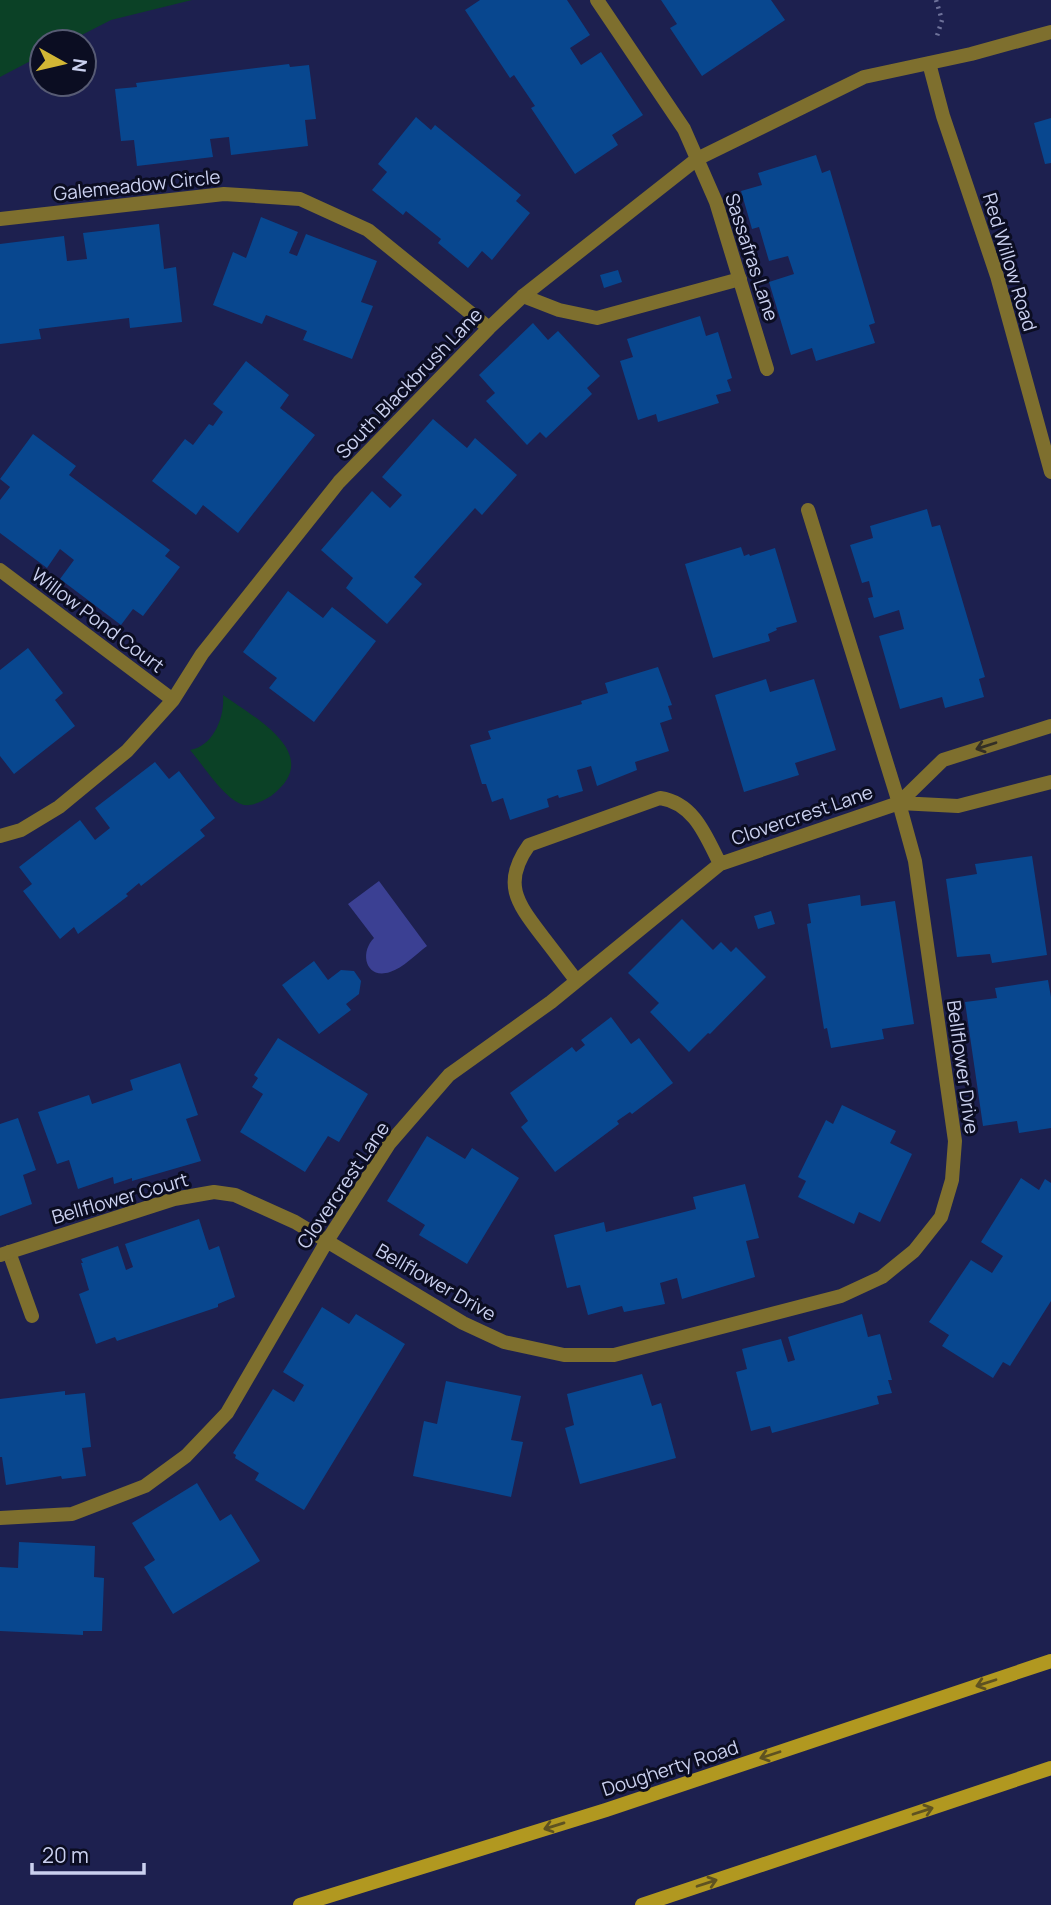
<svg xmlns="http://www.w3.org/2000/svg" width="1051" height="1905" font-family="Manrope,sans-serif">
  <rect width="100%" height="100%" fill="#1d204f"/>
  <path fill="#0b4126" d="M0,0H192L111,20L68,42H42V55L0,77Z
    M223,695C255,718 326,755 271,796C263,801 250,808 241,804C223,797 203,765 190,750C214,746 225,716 223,695Z"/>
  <path fill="#3b4093" d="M379,881L427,946C416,954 403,968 390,972C366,980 359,953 374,938L348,904Z"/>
  <path fill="#08478f" d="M480,0H567L590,35L570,48L581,65L601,52L643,115L612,135L618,145L575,174L531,108L535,106L514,75L510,78L465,10Z
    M661,0H771L785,20L702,76L670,28L677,24Z
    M289,64L290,67L309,65L316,119L305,120L308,146L231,155L229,137L210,139L213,157L137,166L134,140L121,141L115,89L137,87L136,83Z
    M416,117L431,130L435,125L521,195L516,201L530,213L492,260L482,251L468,268L438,243L441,239L406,211L403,215L372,190L387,172L378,164Z
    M1051,118V163L1045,164L1034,123Z
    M816,155L822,173L830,170L875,323L869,325L875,343L816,361L812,348L791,355L769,282L794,274L788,256L769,261L759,227L752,229L741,191L762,185L758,173Z
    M261,217L298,232L289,253L297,256L306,234L377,261L361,302L373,306L352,359L303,340L307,331L266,315L262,324L213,305L233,252L246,258Z
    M159,224L164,269L176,267L182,322L130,328L129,318L39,329L41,339L0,344V244L64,236L67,261L87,259L83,233Z
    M618,270L622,282L604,288L600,275Z
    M700,316L706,336L718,332L732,378L727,380L731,391L716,395L719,403L658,422L656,414L638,420L620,361L633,357L627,339Z
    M533,323L548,340L558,331L600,376L587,388L592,394L546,438L540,432L527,445L486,401L495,393L479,375Z
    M246,361L289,395L280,408L315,435L238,533L203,505L196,515L152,481L185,439L193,445L209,424L213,426L223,412L213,404Z
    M433,419L467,448L475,438L517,475L482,515L475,508L414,577L422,584L387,624L346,588L353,578L321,550L372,491L390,508L402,495L382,477Z
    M33,434L76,466L69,475L170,550L165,556L180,567L143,616L133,609L121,625L60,579L74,560L60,549L47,568L0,533V500L10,487L0,479Z
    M927,509L932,527L940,525L985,677L979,679L984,697L945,708L942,697L900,709L879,636L904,629L899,610L874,618L868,598L873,597L869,581L862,583L850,545L873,538L870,526Z
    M741,547L744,556L749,554L750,556L775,548L797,622L776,628L777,630L768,634L770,641L713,658L685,564Z
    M288,591L323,618L332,607L376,641L314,722L269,688L277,678L243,652Z
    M28,648L63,693L55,700L75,726L14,774L0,756V670Z
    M658,667L672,705L668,706L672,719L660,723L669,751L635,762L637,770L597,786L591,766L577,770L583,791L559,798L558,795L547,799L549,807L510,820L503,798L492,802L486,784H482L470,745L491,739L488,731L582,704L581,701L608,693L605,683Z
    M766,679L770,692L814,679L836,750L795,763L799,775L744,792L715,695Z
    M155,762L169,779L179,771L215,818L200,830L205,836L141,886L139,883L126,894L128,896L78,934L74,927L60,939L23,891L32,884L19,867L80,820L95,840L110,828L95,808Z
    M1032,856L1047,955L992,963L990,954L957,957L946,879L977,874L975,864Z
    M860,895L861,906L895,901L914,1024L882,1029L884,1039L831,1048L827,1028L824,1029L807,924L811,923L808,904Z
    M771,911L775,924L758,929L754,916Z
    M682,919L713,950L721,942L731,952L736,947L766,977L710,1034L708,1033L689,1052L650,1012L659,1003L628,973Z
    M314,961L328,980L341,970L354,971L361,981L359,994L346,1004L351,1010L319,1034L282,985Z
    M1048,980L1051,997V1128L1019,1133L1017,1121L983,1126L965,1002L997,998L995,988Z
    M611,1017L631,1044L639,1038L673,1083L632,1114L630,1112L617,1121L619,1124L555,1172L521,1127L528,1121L510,1093L572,1047L576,1052L585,1045L581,1040Z
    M278,1038L368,1094L339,1142L328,1136L305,1172L240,1132L263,1094L252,1087L258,1078L254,1075Z
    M180,1063L198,1115L186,1119L201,1161L132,1181V1178L114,1184L113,1177L78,1189L69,1160L57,1164L38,1112L89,1095L92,1104L133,1090L130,1080Z
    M842,1105L896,1131L890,1143L912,1154L880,1222L859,1212L854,1224L798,1197L806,1181L798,1177L826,1120L833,1124Z
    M18,1118L36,1170L23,1175L32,1204L0,1216V1124Z
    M427,1136L465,1159L472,1148L519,1178L467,1264L419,1235L425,1225L387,1201Z
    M1021,1178L1039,1190L1045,1179L1051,1183V1301L1010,1366L1003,1362L993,1378L942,1346L949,1335L929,1322L971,1260L992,1273L1003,1256L981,1242Z
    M745,1184L759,1238L746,1241L755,1277L682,1299L677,1278L660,1283L665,1304L624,1312L622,1306L588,1315L580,1285L567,1288L554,1235L604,1222L606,1232L696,1209L693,1197Z
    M199,1219L209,1250L219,1246L235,1297L218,1304V1307L117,1341L115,1337L96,1344L79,1294L89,1290L81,1263H83L81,1259L118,1246L126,1270L133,1267L125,1244Z
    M322,1307L349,1324L356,1314L405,1344L304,1510L255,1480L259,1473L235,1458L236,1455L233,1453L273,1389L294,1402L304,1385L283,1372Z
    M862,1314L868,1337L880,1334L892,1380H888L892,1393L877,1396L879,1404L772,1433L770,1426L751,1431L736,1372L747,1369L742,1349L781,1339L788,1362L795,1360L788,1337Z
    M642,1374L652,1406L661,1403L676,1458L580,1484L565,1428L574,1425L567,1394Z
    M446,1381L521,1396L511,1440L523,1442L511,1497L413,1476L424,1421L437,1424Z
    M65,1391V1395L85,1393L91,1447L82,1448L86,1476L62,1479L61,1476L6,1485L2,1457H0V1399Z
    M197,1483L220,1521L231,1514L260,1561L173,1614L144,1567L155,1560L132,1523Z
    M19,1542L95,1546L94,1577L104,1578L102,1631H83V1635L0,1631V1567L18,1568Z"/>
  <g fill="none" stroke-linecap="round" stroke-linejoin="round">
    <path stroke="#6e729a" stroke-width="4.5" stroke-dasharray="2 5" stroke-linecap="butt" d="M936,0L942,20L937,36"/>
    <path stroke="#7e6f2e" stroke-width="14" d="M523,296L559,310L597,318L740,279
      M9,1252L32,1316"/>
    <path stroke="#7e6f2e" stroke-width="14" d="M597,0L684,129L716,202L767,369
      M929,63L943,116L997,276L1051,472
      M0,219L224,194L300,199L368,230L489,328
      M0,570L173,700
      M899,803L943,760L1051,726
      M0,836L21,830L59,807L127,751L173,700L202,654L339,482L489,328L523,296L697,159L864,77L971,54L1051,32
      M576,980C565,966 554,951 543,937C518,904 501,884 529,845L660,798C694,803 706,836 720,864
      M0,1255L174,1199L214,1192L235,1195L295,1222L463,1323L504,1342L564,1355H614L841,1296L882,1277L914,1251L941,1217L952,1180L955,1141L915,861L899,803L808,510
      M0,1518L72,1514L145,1486L186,1456L227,1413L327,1241L389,1144L449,1075L551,1002L720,864L899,803L958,806L1051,782"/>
    <path stroke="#b19820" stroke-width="14" d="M300,1905L606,1810L1051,1661
      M642,1905L1051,1768"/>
  </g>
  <defs><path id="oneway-shaft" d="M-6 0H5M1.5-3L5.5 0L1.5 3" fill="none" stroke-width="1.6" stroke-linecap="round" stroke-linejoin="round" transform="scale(1.75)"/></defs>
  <use stroke="#332f26" href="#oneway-shaft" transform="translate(986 746) rotate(162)"/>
  <g stroke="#5e5221">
    <use href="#oneway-shaft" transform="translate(986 1683) rotate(162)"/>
    <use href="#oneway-shaft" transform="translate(770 1755) rotate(162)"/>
    <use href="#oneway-shaft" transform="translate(923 1811) rotate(-18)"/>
    <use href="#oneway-shaft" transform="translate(554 1826) rotate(163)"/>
    <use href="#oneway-shaft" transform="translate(707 1883) rotate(-18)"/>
  </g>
  <g text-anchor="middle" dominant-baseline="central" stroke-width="6" stroke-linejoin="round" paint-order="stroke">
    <g font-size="19" fill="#cad0ef" stroke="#0b0d22">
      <text transform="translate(137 185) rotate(-6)">Galemeadow Circle</text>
      <text transform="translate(752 257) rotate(72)">Sassafras Lane</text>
      <text transform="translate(1010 262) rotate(73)">Red Willow Road</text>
      <text transform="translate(409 383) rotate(-46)">South Blackbrush Lane</text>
      <text transform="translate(98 620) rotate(37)">Willow Pond Court</text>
      <text transform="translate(802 815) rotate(-19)">Clovercrest Lane</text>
      <text transform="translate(963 1067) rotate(82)">Bellflower Drive</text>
      <text transform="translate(343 1185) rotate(-56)">Clovercrest Lane</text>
      <text transform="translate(120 1198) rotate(-16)">Bellflower Court</text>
      <text transform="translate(436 1282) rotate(30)">Bellflower Drive</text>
      <text transform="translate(670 1768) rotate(-18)">Dougherty Road</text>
    </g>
  </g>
  <g transform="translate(63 63) rotate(98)"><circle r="33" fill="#0b0d22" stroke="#575b74" stroke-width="2"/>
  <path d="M0-5L12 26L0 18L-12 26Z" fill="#d2b635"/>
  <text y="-10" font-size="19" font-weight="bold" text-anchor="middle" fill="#cad0ef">N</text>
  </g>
  <path d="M32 1863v10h112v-10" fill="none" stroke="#cad0ef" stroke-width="3.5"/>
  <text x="42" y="1863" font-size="21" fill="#cad0ef" stroke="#0b0d22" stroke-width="5" paint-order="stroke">20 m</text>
</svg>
